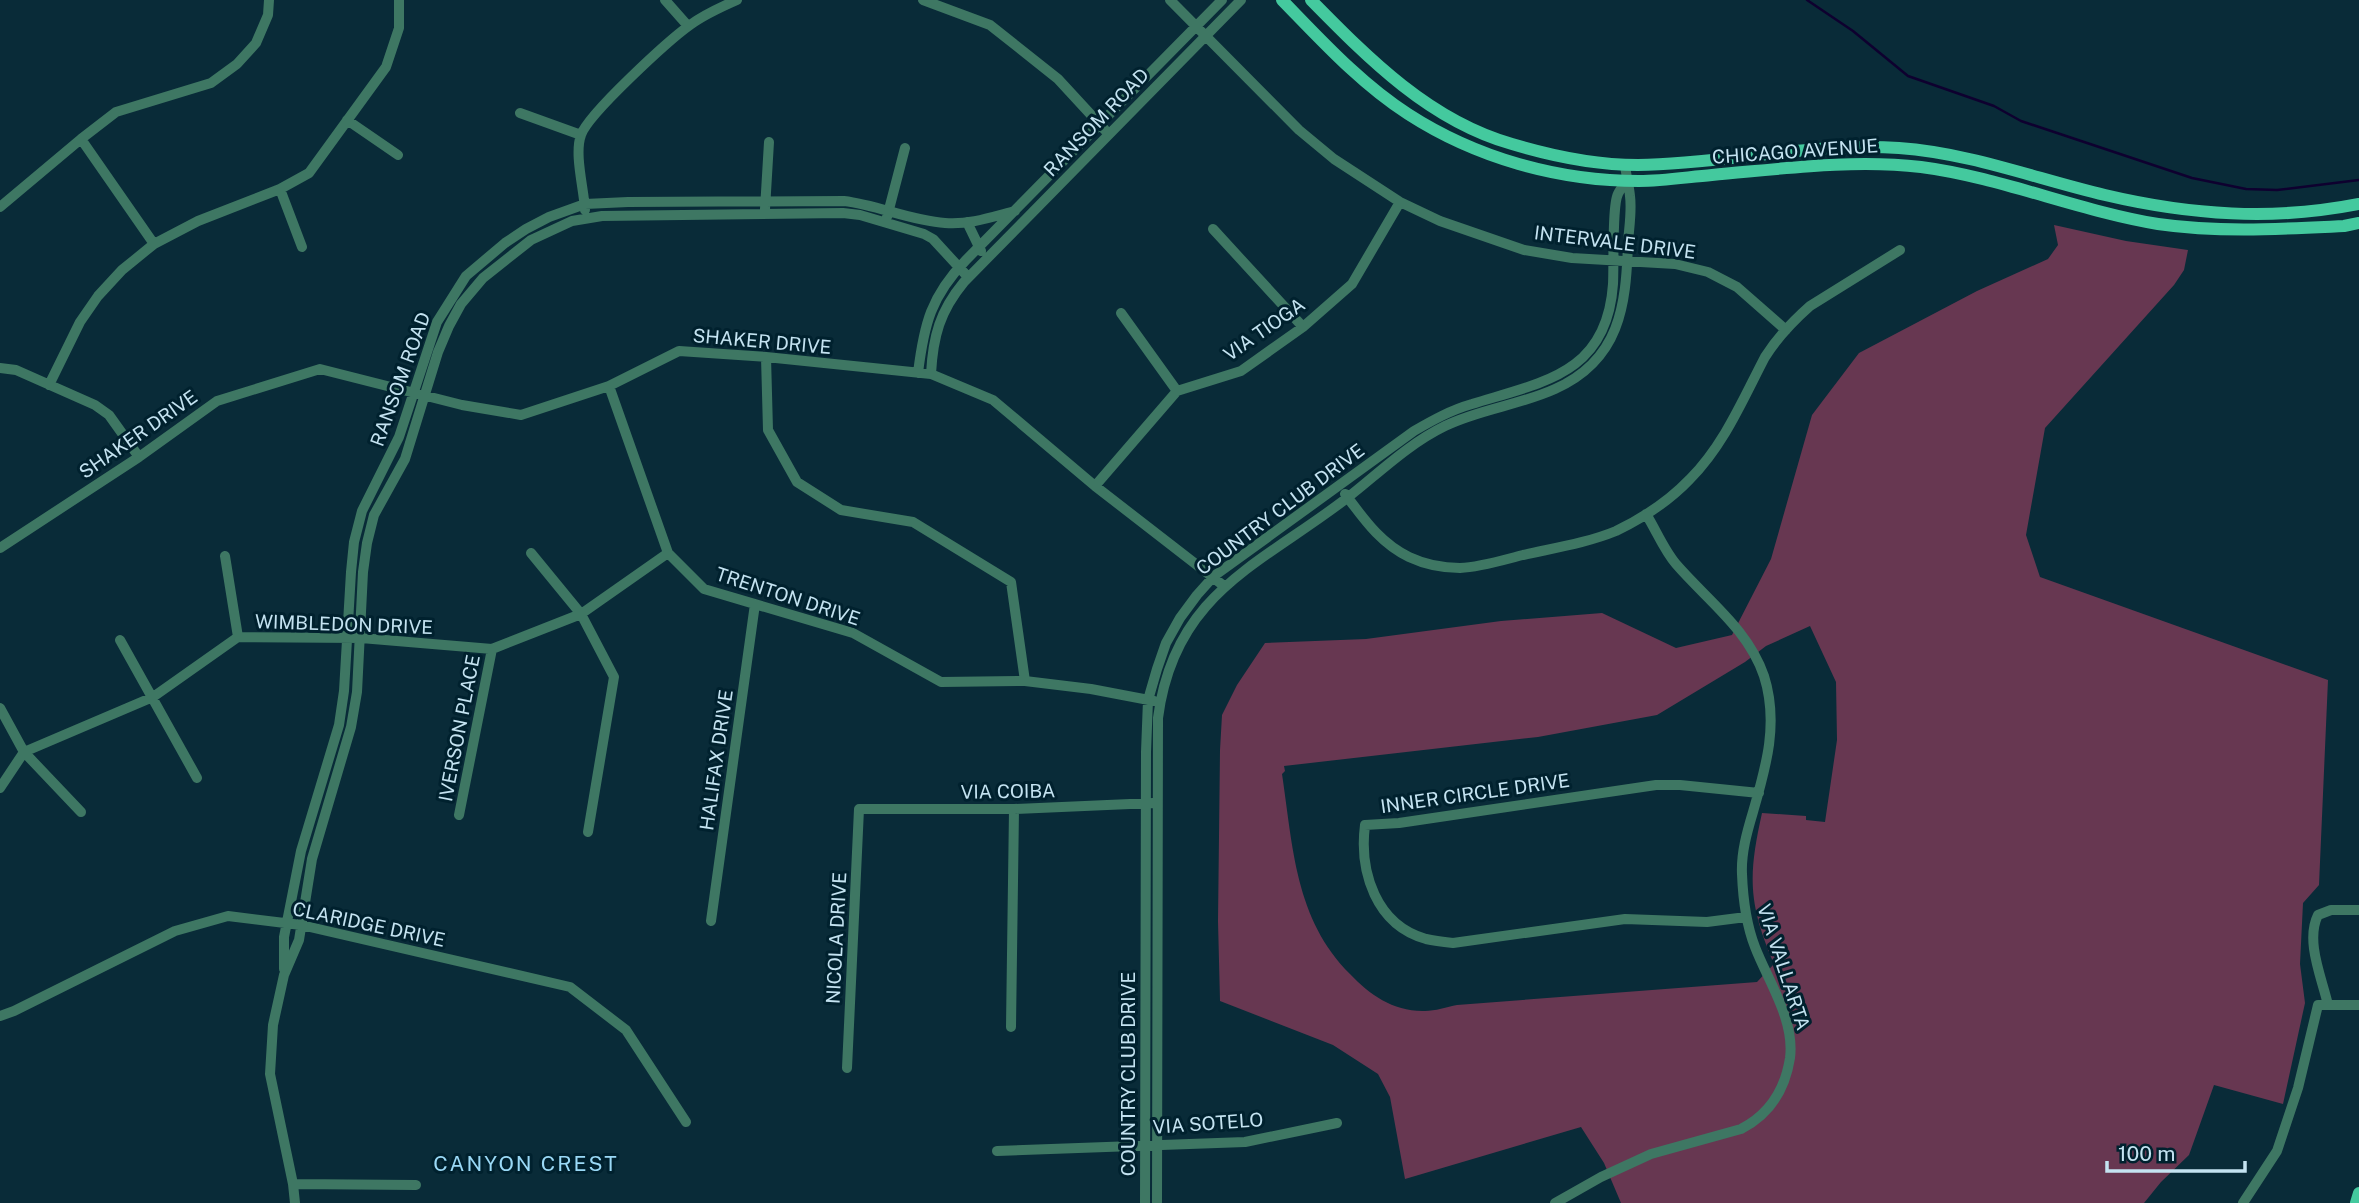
<svg xmlns="http://www.w3.org/2000/svg" width="2359" height="1203" font-family="'Public Sans',sans-serif">
  <rect width="100%" height="100%" fill="#092b38"/>
  <path fill="#673751" fill-rule="evenodd" d="M2054,225L2126,241L2188,250L2184,270L2174,285L2045,428L2026,535L2040,577L2328,680L2319,885L2303,903L2300,964L2305,1003L2283,1104L2214,1085L2189,1155L2161,1182L2144,1203H1621L1604,1163L1581,1127L1405,1179L1390,1097L1378,1074L1333,1045L1220,1001L1218,921L1220,750L1222,715L1237,685L1265,643L1366,639L1501,621L1602,613L1676,648L1732,635L1771,559L1812,415L1859,353L1977,291L2048,259L2058,245ZM1810,626L1836,682L1837,740L1825,822L1806,820V816L1762,813C1748,876 1748,903 1774,964L1757,982L1457,1005C1447,1007 1435,1011 1425,1011C1394,1012 1370,995 1350,974C1295,919 1293,847 1282,774L1285,771L1284,766L1538,737L1657,715L1745,662L1766,646Z"/>
  <g fill="none" stroke-linecap="round" stroke-linejoin="round">
    <path stroke="#0e002f" stroke-width="2.5" d="M1807,0L1853,31L1908,76L1994,106L2021,121L2192,178L2246,189L2277,190L2359,180"/>
    <path stroke="#3e7763" stroke-width="10" d="M665,0L688,26
      M923,0L990,25L1058,79L1105,130
      M1170,0L1299,130L1334,159L1400,202L1440,221L1524,250L1572,258L1675,264L1708,272L1737,287L1786,330
      M520,113L581,135
      M347,120L398,155
      M81,139L154,244
      M280,189L302,247
      M0,207L81,139L116,112L211,83L237,64L256,43L268,15L269,0
      M765,209L769,142
      M585,210C584,189 574,154 581,135C588,114 669,40 690,25C705,14 721,7 737,0
      M887,217L905,148
      M967,222L981,251
      M1213,229L1303,327
      M1121,313L1177,391
      M766,357L768,430L797,482L841,510L913,522L1011,582L1025,681
      M0,368L16,370L95,405L109,415L139,457
      M918,373C924,324 931,296 966,260L1222,0
      M931,374C933,336 940,311 964,282L1241,0
      M49,385L80,322L98,296L122,270L154,244L198,221L280,189L309,173L386,67L399,28V0
      M609,386L668,553L704,589L853,633L941,682L1025,681L1091,689L1154,701
      M1095,486L1177,391L1241,371L1303,327L1352,284L1400,202
      M1345,494C1364,519 1380,543 1409,557C1424,564 1443,568 1460,568C1481,567 1503,560 1523,555C1554,548 1587,543 1616,531C1643,518 1669,501 1690,479C1724,445 1743,399 1765,357C1777,338 1793,321 1810,306L1900,250
      M0,548L139,457L217,401L320,369L462,405L521,415L609,386L679,351L766,357L931,374L993,400L1095,486L1224,586
      M531,553L581,614L614,677L588,832
      M225,556L238,637
      M120,640L197,778
      M0,708L24,752L81,812
      M0,788L24,752L153,697L238,637L361,638L492,649L581,614L668,553
      M459,815L492,649
      M1746,917L1707,922L1625,919L1453,943C1444,942 1435,941 1426,939C1376,925 1359,872 1365,825L1399,823L1656,785H1680L1759,793
      M711,921L755,604
      M284,969V937L301,851L339,725L344,691L351,572L354,542L362,511L399,437L437,322L466,276L505,243L526,229L549,217L585,204L628,202L844,201C878,205 911,221 945,223C969,225 992,217 1015,211
      M2328,1005C2322,978 2305,941 2318,915L2331,910H2359
      M0,1016L14,1011L175,931L228,916L301,925L570,987L626,1030L686,1122
      M1011,1027L1014,809
      M847,1068L859,809H1014L1153,803
      M997,1151L1245,1142L1337,1123
      M293,1184L416,1185
      M295,1203L293,1184L270,1074L273,1025L284,975L299,940L312,859L351,727L357,692L363,572L367,543L374,515L405,459L438,352L449,326L461,304L483,278L531,240L572,221L602,216L843,213L860,215L924,234L933,239L968,277
      M1145,1203L1146,752L1148,700L1157,669L1166,643L1180,618L1197,595L1214,576L1414,431C1433,420 1451,410 1472,404C1543,382 1607,374 1613,284C1614,267 1612,205 1618,194C1620,189 1624,185 1627,181
      M1157,1203L1158,718C1174,593 1260,565 1347,498C1379,473 1408,444 1445,426C1480,409 1520,405 1555,389C1620,360 1626,306 1628,243C1629,228 1632,211 1630,196C1629,185 1626,175 1625,165
      M1555,1203L1601,1177L1651,1154L1741,1129C1770,1114 1785,1090 1790,1058C1795,1020 1768,981 1755,947C1746,924 1743,900 1742,874C1741,853 1747,832 1753,812C1766,767 1779,723 1764,676C1748,629 1708,601 1676,564C1664,550 1656,530 1646,514
      M2243,1203L2277,1151L2298,1088L2318,1005H2359"/>
    <path stroke="#44c99e" stroke-width="12" d="M1282,0C1321,40 1361,84 1408,114C1476,158 1558,181 1639,181C1663,181 1688,177 1712,175C1781,169 1852,159 1921,167C1999,177 2079,211 2158,224C2220,233 2282,229 2344,226L2359,223
      M1311,0C1369,59 1430,121 1512,144C1552,156 1596,165 1638,165C1725,164 1812,142 1899,148C1970,153 2037,179 2105,195C2190,215 2273,221 2359,204
      M2356,1203L2359,1193"/>
  </g>
  <g text-anchor="middle" dominant-baseline="central" stroke-width="6" stroke-linejoin="round" paint-order="stroke">
    <g font-size="19" fill="#c4e3f1" stroke="#00212e">
      <text transform="translate(1096 122) rotate(-46)">RANSOM ROAD</text>
      <text transform="translate(1795 151) rotate(-4)">CHICAGO AVENUE</text>
      <text transform="translate(1615 242) rotate(7)">INTERVALE DRIVE</text>
      <text transform="translate(1264 329) rotate(-35)">VIA TIOGA</text>
      <text transform="translate(762 341) rotate(5)">SHAKER DRIVE</text>
      <text transform="translate(400 379) rotate(-70)">RANSOM ROAD</text>
      <text transform="translate(138 434) rotate(-35)">SHAKER DRIVE</text>
      <text transform="translate(1280 509) rotate(-37)">COUNTRY CLUB DRIVE</text>
      <text transform="translate(788 596) rotate(18)">TRENTON DRIVE</text>
      <text transform="translate(344 624) rotate(2)">WIMBLEDON DRIVE</text>
      <text transform="translate(459 728) rotate(-79)">IVERSON PLACE</text>
      <text transform="translate(716 760) rotate(-82)">HALIFAX DRIVE</text>
      <text transform="translate(1008 791) rotate(-1)">VIA COIBA</text>
      <text transform="translate(1475 793) rotate(-8)">INNER CIRCLE DRIVE</text>
      <text transform="translate(369 924) rotate(12)">CLARIDGE DRIVE</text>
      <text transform="translate(836 938) rotate(-87)">NICOLA DRIVE</text>
      <text transform="translate(1784 967) rotate(72)">VIA VALLARTA</text>
      <text transform="translate(1128 1074) rotate(-90)">COUNTRY CLUB DRIVE</text>
      <text transform="translate(1208 1123) rotate(-4)">VIA SOTELO</text>
    </g>
    <g font-size="21" letter-spacing="2" fill="#9ad9f6" stroke="#00212e">
      <text x="526" y="1163">CANYON CREST</text>
    </g>
  </g>
  <path d="M2107 1161v10h138v-10" fill="none" stroke="#c4e3f1" stroke-width="3.5"/>
  <text x="2118" y="1161" font-size="21" fill="#c4e3f1" stroke="#00212e" stroke-width="5" paint-order="stroke">100 m</text>
</svg>
